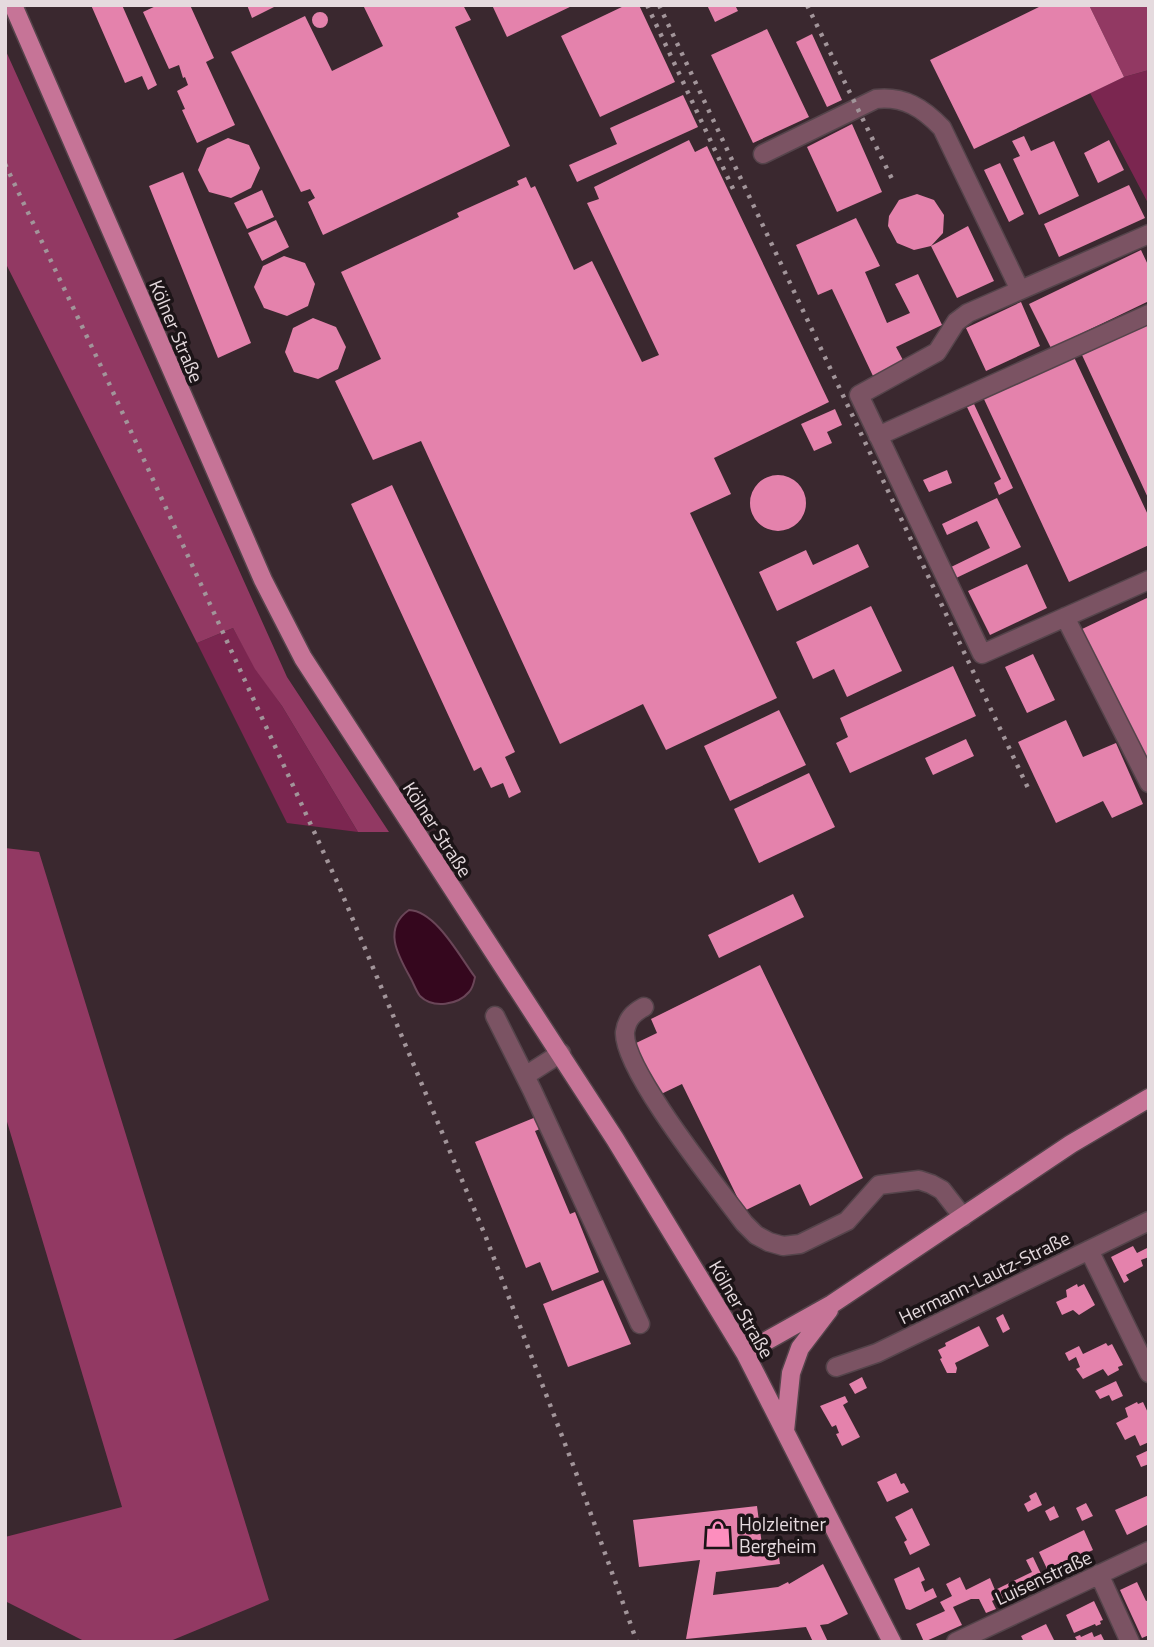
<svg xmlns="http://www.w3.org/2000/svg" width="1154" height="1647" font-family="'Titillium Web',sans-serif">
  <rect width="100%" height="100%" fill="#3a282f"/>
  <path fill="#7b2650" d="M1149,70V205L1090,93L1124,77Z
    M233,628L256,669L282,706L358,832L287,823L197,643Z"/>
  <path fill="#923963" d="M1089,5H1149V70L1124,77Z
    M5,49L287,677L389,832H358L282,706L255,669L233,628L197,643L5,262Z
    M5,848L39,852L269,1600L168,1642H86L5,1601V1537L122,1507L5,1115Z"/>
  <path fill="#35071e" stroke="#6a4658" stroke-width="2" d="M409,910C436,911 460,957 475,977C474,982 473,988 469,992C458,1005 433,1009 420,996C416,991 413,982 410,977C397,954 383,928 409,910Z"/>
  <path fill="#e482ac" d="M91,5H122L157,85L148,90L142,76L125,83Z
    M158,5H190L214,58L206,62L235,125L197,143L182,110L185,109L177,91L188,85L185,77L183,78L179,65L169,69L143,12Z
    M247,5H278L252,18Z
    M363,5H463L471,20L455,27L510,146L323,235L308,202L315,198L310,189L301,192L231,52L305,16L332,71L383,46Z
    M492,5H574L507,37Z
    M626,5H639L675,82L600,117L561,36Z
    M707,5H735L738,11L715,22Z
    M1043,5H1089L1124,77L974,149L930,60Z
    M312 20a8 8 0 1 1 16 0a8 8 0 1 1-16 0Z
    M767,29L809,117L753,143L711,55Z
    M812,34L842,100L827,107L796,42Z
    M683,95L698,127L577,182L569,165L617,144L610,128Z
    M852,124L882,192L837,212L807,147Z
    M1024,136L1031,151L1054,141L1079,196L1039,215L1013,159L1020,156L1012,141Z
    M228,138L249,145L260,168L251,188L231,198L209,192L198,170L207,148Z
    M689,140L695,152L707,146L829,402L714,458L731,494L690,513L777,698L666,750L643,704L560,744L421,441L373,460L335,381L381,359L341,272L459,217L457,213L519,185L517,181L526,177L531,188L535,186L574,270L592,261L642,362L659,355L587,203L599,199L594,187Z
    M1109,140L1124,170L1098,183L1084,153Z
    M1000,163L1024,214L1009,222L984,170Z
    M183,172L251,343L218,358L149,186Z
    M1129,185L1145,218L1059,257L1044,224Z
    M262,190L274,217L247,229L234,203Z
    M917,194L934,200L944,215L943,233L931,246L968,226L994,281L957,298L931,246L914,250L897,243L888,226L889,216L899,200Z
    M856,218L880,266L865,272L887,323L910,313L895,284L918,274L942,325L896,347L904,362L873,376L832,289L818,295L796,245Z
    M276,220L289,247L262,261L248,233Z
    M1141,250L1149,267V301L1051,348L1029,304Z
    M284,256L305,263L315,284L308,306L287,316L264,308L254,287L263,266Z
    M1021,302L1040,346L986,371L966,328Z
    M313,318L336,327L346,347L338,369L318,379L294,372L285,352L293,328Z
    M1149,324V500L1082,355Z
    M1073,355L1149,517V545L1069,582L983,397Z
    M974,404L1013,488L999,495L994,483L1001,479L967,407Z
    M835,409L842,425L827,432L832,443L814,451L801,424Z
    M947,470L952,483L929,492L923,480Z
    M750 503a28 28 0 1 1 56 0a28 28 0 1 1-56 0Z
    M392,485L515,752L505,757L521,792L509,798L503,783L491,788L481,767L474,771L351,504Z
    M997,498L1021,547L954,579L949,568L990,548L977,521L947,535L942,524Z
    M858,544L869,567L777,611L759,572L806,550L813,565Z
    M1027,564L1047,608L990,635L968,591Z
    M1149,597V769L1080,630Z
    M871,606L902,671L847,697L834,669L813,679L796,642Z
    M1033,654L1055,700L1027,713L1005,667Z
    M953,666L976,716L850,773L836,743L848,737L840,718Z
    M779,710L806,765L730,801L704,746Z
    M1066,720L1083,757L1116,743L1143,804L1112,818L1103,801L1056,823L1018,742Z
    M966,739L974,756L933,775L925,758Z
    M809,773L835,827L759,863L734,809Z
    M793,894L804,917L719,958L708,935Z
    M760,965L863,1178L810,1206L800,1184L744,1211L682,1084L659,1095L634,1044L657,1033L651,1019Z
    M536,1117L540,1129L535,1131L570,1214L575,1212L599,1272L552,1291L540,1262L526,1268L475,1142Z
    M1133,1246L1137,1253L1149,1247V1257L1141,1260L1143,1266L1126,1275L1129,1280L1124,1283L1111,1257Z
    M603,1280L631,1344L568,1367L543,1304Z
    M1077,1284L1078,1287L1084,1284L1095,1305L1079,1315L1073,1310L1062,1315L1056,1302L1067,1297L1066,1290Z
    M1003,1314L1010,1329L1003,1333L996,1318Z
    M979,1326L989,1346L955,1363L957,1368L956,1373H947L940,1359L942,1358L938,1350L946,1346L945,1343Z
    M1106,1343L1108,1346L1112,1344L1123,1365L1118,1367L1119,1370L1108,1376L1103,1369L1083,1379L1076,1369L1080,1367L1076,1357L1069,1361L1065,1353L1079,1346L1083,1354Z
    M862,1377L867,1388L855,1394L849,1384Z
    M1116,1381L1123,1396L1112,1401L1109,1395L1100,1399L1095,1391Z
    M845,1396L848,1402L843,1405L860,1437L842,1446L836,1434L839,1433L836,1425L832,1427L820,1406Z
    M1137,1402L1138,1404L1143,1402L1149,1415V1442L1140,1446L1135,1435L1125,1440L1116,1423L1128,1417L1125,1408Z
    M1149,1450V1464L1141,1467L1136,1456Z
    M896,1473L901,1484L904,1483L909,1492L887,1502L877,1482Z
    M1036,1492L1042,1505L1028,1512L1024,1504L1031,1500L1029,1496Z
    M1149,1495V1524L1127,1535L1115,1510Z
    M1086,1503L1093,1516L1082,1521L1076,1508Z
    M757,1506L763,1553L778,1551L780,1564L716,1572L713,1595L778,1587L788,1582L789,1584L823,1564L848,1614L828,1624L820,1625L828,1642H813L806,1627L686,1639L700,1560L639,1567L633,1520Z
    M1054,1506L1059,1517L1050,1521L1045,1511Z
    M912,1508L930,1545L910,1555L904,1542L907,1540L895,1517Z
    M1084,1530L1093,1550L1048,1571L1039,1552Z
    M1033,1557L1042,1576L1036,1579L1039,1587L1003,1605L999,1597L992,1601L996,1609L986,1613L979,1599H971L953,1607L962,1625L924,1642L916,1624L945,1611L940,1602L952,1596L946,1584L960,1577L966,1590L990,1578L995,1590L1032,1572L1026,1560Z
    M919,1567L925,1580L921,1582L925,1592L933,1588L937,1597L910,1610L906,1609L894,1579Z
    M1137,1582L1146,1601L1149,1600V1635L1142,1638L1120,1590Z
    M1094,1601L1103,1620L1100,1621L1101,1624L1096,1626L1095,1624L1074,1633L1066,1615Z
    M1046,1624L1055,1642H1024L1021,1636Z
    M1092,1632L1094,1637L1101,1634L1104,1640L1078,1642L1075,1637L1080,1635L1081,1637Z"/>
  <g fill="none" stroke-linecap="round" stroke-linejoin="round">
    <defs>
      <path id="minor" d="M763,154L876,99C904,96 923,108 942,128L1020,290
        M1149,234L968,313L956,322L937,352L859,395L982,654L1149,580
        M878,436L1149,314
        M1065,617L1149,783
        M644,1007C633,1013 627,1019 625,1032C622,1069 719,1189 744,1223L756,1235L769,1242L783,1246L800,1244L847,1221L879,1185L919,1180L931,1184L942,1190L963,1217
        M495,1016L532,1090L640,1324
        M525,1076L561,1053
        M1089,1250L1149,1373
        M836,1367L877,1353L1149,1221
        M1099,1574L1130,1642
        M956,1642L1149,1551"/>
      <path id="major" d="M13,5L263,580L303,658L615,1139L745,1353L892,1642
        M745,1353L832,1304L1071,1144L1149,1098
        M785,1431L791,1373L800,1348L829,1310"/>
    </defs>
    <use href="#minor" stroke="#55444b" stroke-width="21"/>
    <use href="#major" stroke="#55444b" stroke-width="21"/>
    <use href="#minor" stroke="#7b5363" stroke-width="18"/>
    <use href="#major" stroke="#c67497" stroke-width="18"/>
    <path stroke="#a2959a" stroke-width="4.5" stroke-dasharray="3.5 7" stroke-linecap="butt" d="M647,5L735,193
      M659,5L1028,788
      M807,5L894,183
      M5,164L107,379L338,884L485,1235L575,1470L637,1642"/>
  </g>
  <defs>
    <symbol id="shop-bare" viewBox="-9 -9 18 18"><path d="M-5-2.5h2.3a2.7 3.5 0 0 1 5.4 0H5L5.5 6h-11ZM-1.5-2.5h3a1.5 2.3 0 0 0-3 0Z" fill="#fd8ebe" stroke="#1c1417" stroke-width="2.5" paint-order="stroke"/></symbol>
  </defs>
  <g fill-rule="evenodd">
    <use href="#shop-bare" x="699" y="1515" width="38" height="38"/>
  </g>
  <g text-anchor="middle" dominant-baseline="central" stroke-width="7" stroke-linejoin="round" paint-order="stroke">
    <g font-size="19" fill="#e5dade" stroke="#1c1417">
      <text transform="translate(177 331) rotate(67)">Kölner Straße</text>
      <text transform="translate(438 829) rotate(57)">Kölner Straße</text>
      <text transform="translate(984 1277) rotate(-26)">Hermann-Lautz-Straße</text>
      <text transform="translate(742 1309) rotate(60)">Kölner Straße</text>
      <text transform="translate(1043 1577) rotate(-25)">Luisenstraße</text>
    </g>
    <g font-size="19" fill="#e5dade" stroke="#1c1417" text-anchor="start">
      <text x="739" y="1523">Holzleitner<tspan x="739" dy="22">Bergheim</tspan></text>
    </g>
  </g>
  <rect width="1154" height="1647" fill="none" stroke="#e5dade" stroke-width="14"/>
</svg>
